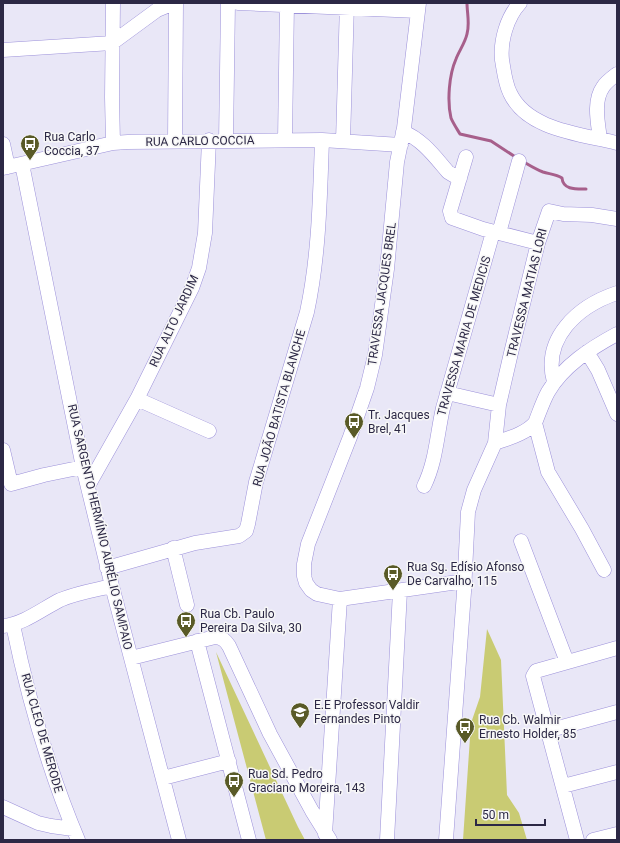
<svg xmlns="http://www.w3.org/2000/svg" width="620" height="843" font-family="Roboto,sans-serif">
  <rect width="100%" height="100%" fill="#e9e7f7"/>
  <path fill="#c9cb73" d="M487,629L501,660L507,795L519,813L527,840H463L471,723L480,697Z
    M216,652L298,827L305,840H266Z"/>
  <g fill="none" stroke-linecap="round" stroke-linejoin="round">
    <path stroke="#a75f8b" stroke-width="3" d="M467,3C467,13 470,24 467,34C465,43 459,51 456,59C449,75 447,101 451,118C453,123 457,129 460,134L491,141L517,158
      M522,161C529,165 535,169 543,172C549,174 556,174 562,178C563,190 576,189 586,189"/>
    <defs>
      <path id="minor" d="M113,3L112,97L113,143
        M238,3L418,11
        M419,3L404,128L397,162L387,269L375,355L367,388L350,437L308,544L304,564V576L306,583L311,590L317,594L340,599L465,581
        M520,3C507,17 500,41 502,60C504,71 505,83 510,93C527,130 581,134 617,143
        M3,50L112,43L157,10L174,3
        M403,132C422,139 435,157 448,172L453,175L460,178
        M600,139C598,123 593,101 603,87C606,82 613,77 617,74
        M285,140L287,3
        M175,141L176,3
        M226,141L228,3
        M343,141L347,3
        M3,144L8,167
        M466,157L450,211L452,218L483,229L538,243
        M22,164L83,467L112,586L179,840
        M3,168L113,143L128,142L322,140L401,145
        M499,233L519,161
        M587,352L598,370L617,414
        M554,382C542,338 578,306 617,293
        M447,393L499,405
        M137,399L209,431
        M535,423L548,472L582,529L604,570
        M495,443C509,438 525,434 535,423C539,413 543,401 548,392C563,366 591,348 617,334
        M3,450L11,484L44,475L83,467
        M88,486L137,399L192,288L199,268L205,233L209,140
        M424,486C436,462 437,434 443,408L493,232
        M521,541L567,662
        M173,548L187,605
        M107,568L195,543L239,536L246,531L248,524L256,482L307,312C319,256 320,198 322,140
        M13,625C28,698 49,771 78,840
        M3,626C24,624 42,609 60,600C76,593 95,590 112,586
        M197,641L249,840
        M131,658L215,637C223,638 225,640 229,646L270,734L312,811L330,840
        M547,731L617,712
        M163,778L229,761
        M563,786L617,772
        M3,807L38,823L51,826L73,829
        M325,834L340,599
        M387,840L400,591
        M446,840L464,592L468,512L474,490L495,443L499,405L511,353L538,243L549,211L563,214L592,215L617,219
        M577,840L533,676L536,671L617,648
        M593,840L617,834"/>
    </defs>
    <use href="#minor" stroke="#9c91da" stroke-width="15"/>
    <use href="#minor" stroke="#fff" stroke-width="14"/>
  </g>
  <defs>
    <symbol id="bus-pin" viewBox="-11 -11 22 30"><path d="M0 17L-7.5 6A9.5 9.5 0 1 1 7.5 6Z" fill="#595a27" stroke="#f7f7f7"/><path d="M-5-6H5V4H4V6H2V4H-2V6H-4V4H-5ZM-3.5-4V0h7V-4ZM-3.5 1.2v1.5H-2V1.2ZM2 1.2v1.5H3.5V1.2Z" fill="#fff"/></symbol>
    <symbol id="school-pin" viewBox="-11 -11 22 30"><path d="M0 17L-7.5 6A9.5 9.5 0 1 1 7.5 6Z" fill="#595a27" stroke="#f7f7f7"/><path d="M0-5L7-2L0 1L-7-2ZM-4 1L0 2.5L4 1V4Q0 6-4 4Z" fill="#fff"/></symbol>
  </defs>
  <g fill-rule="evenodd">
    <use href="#bus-pin" x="19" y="133" width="22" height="30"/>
    <use href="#bus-pin" x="343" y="411" width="22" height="30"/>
    <use href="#bus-pin" x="382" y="563" width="22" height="30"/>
    <use href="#bus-pin" x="175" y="610" width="22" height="30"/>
    <use href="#school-pin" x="289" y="701" width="22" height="30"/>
    <use href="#bus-pin" x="454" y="716" width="22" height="30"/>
    <use href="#bus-pin" x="223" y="770" width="22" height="30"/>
  </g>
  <g text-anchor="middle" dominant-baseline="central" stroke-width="3" stroke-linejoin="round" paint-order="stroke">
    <g font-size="12" fill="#2c2845" stroke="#f7f7f7" text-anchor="start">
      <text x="44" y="137">Rua Carlo<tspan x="44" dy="14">Coccia, 37</tspan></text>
      <text x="368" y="415">Tr. Jacques<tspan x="368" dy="14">Brel, 41</tspan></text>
      <text x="407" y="567">Rua Sg. Edísio Afonso<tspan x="407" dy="14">De Carvalho, 115</tspan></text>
      <text x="200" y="614">Rua Cb. Paulo<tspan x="200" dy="14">Pereira Da Silva, 30</tspan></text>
      <text x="314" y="705">E.E Professor Valdir<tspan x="314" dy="14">Fernandes Pinto</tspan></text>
      <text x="479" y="720">Rua Cb. Walmir<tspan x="479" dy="14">Ernesto Holder, 85</tspan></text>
      <text x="248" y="774">Rua Sd. Pedro<tspan x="248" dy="14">Graciano Moreira, 143</tspan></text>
    </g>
    <g font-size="12" fill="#2c2845" stroke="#f7f7f7">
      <text transform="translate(200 141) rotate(-1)">RUA CARLO COCCIA</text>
      <text transform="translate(527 293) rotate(-76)">TRAVESSA MATIAS LORI</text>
      <text transform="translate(382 294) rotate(-82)">TRAVESSA JACQUES BREL</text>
      <text transform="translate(174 321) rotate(-65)">RUA ALTO JARDIM</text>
      <text transform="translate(464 336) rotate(-74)">TRAVESSA MARIA DE MEDICIS</text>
      <text transform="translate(279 408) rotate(-74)">RUA JOÃO BATISTA BLANCHE</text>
      <text transform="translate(100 527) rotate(77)">RUA SARGENTO HERMÍNIO AURÉLIO SAMPAIO</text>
      <text transform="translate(42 733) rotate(74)">RUA CLEO DE MERODE</text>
    </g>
  </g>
  <rect width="620" height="843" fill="none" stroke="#2c2845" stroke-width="8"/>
  <path d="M476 819v6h69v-6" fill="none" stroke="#2c2845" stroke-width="2"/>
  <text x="482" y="819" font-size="12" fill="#2c2845" stroke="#f7f7f7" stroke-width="3" paint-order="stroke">50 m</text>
</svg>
